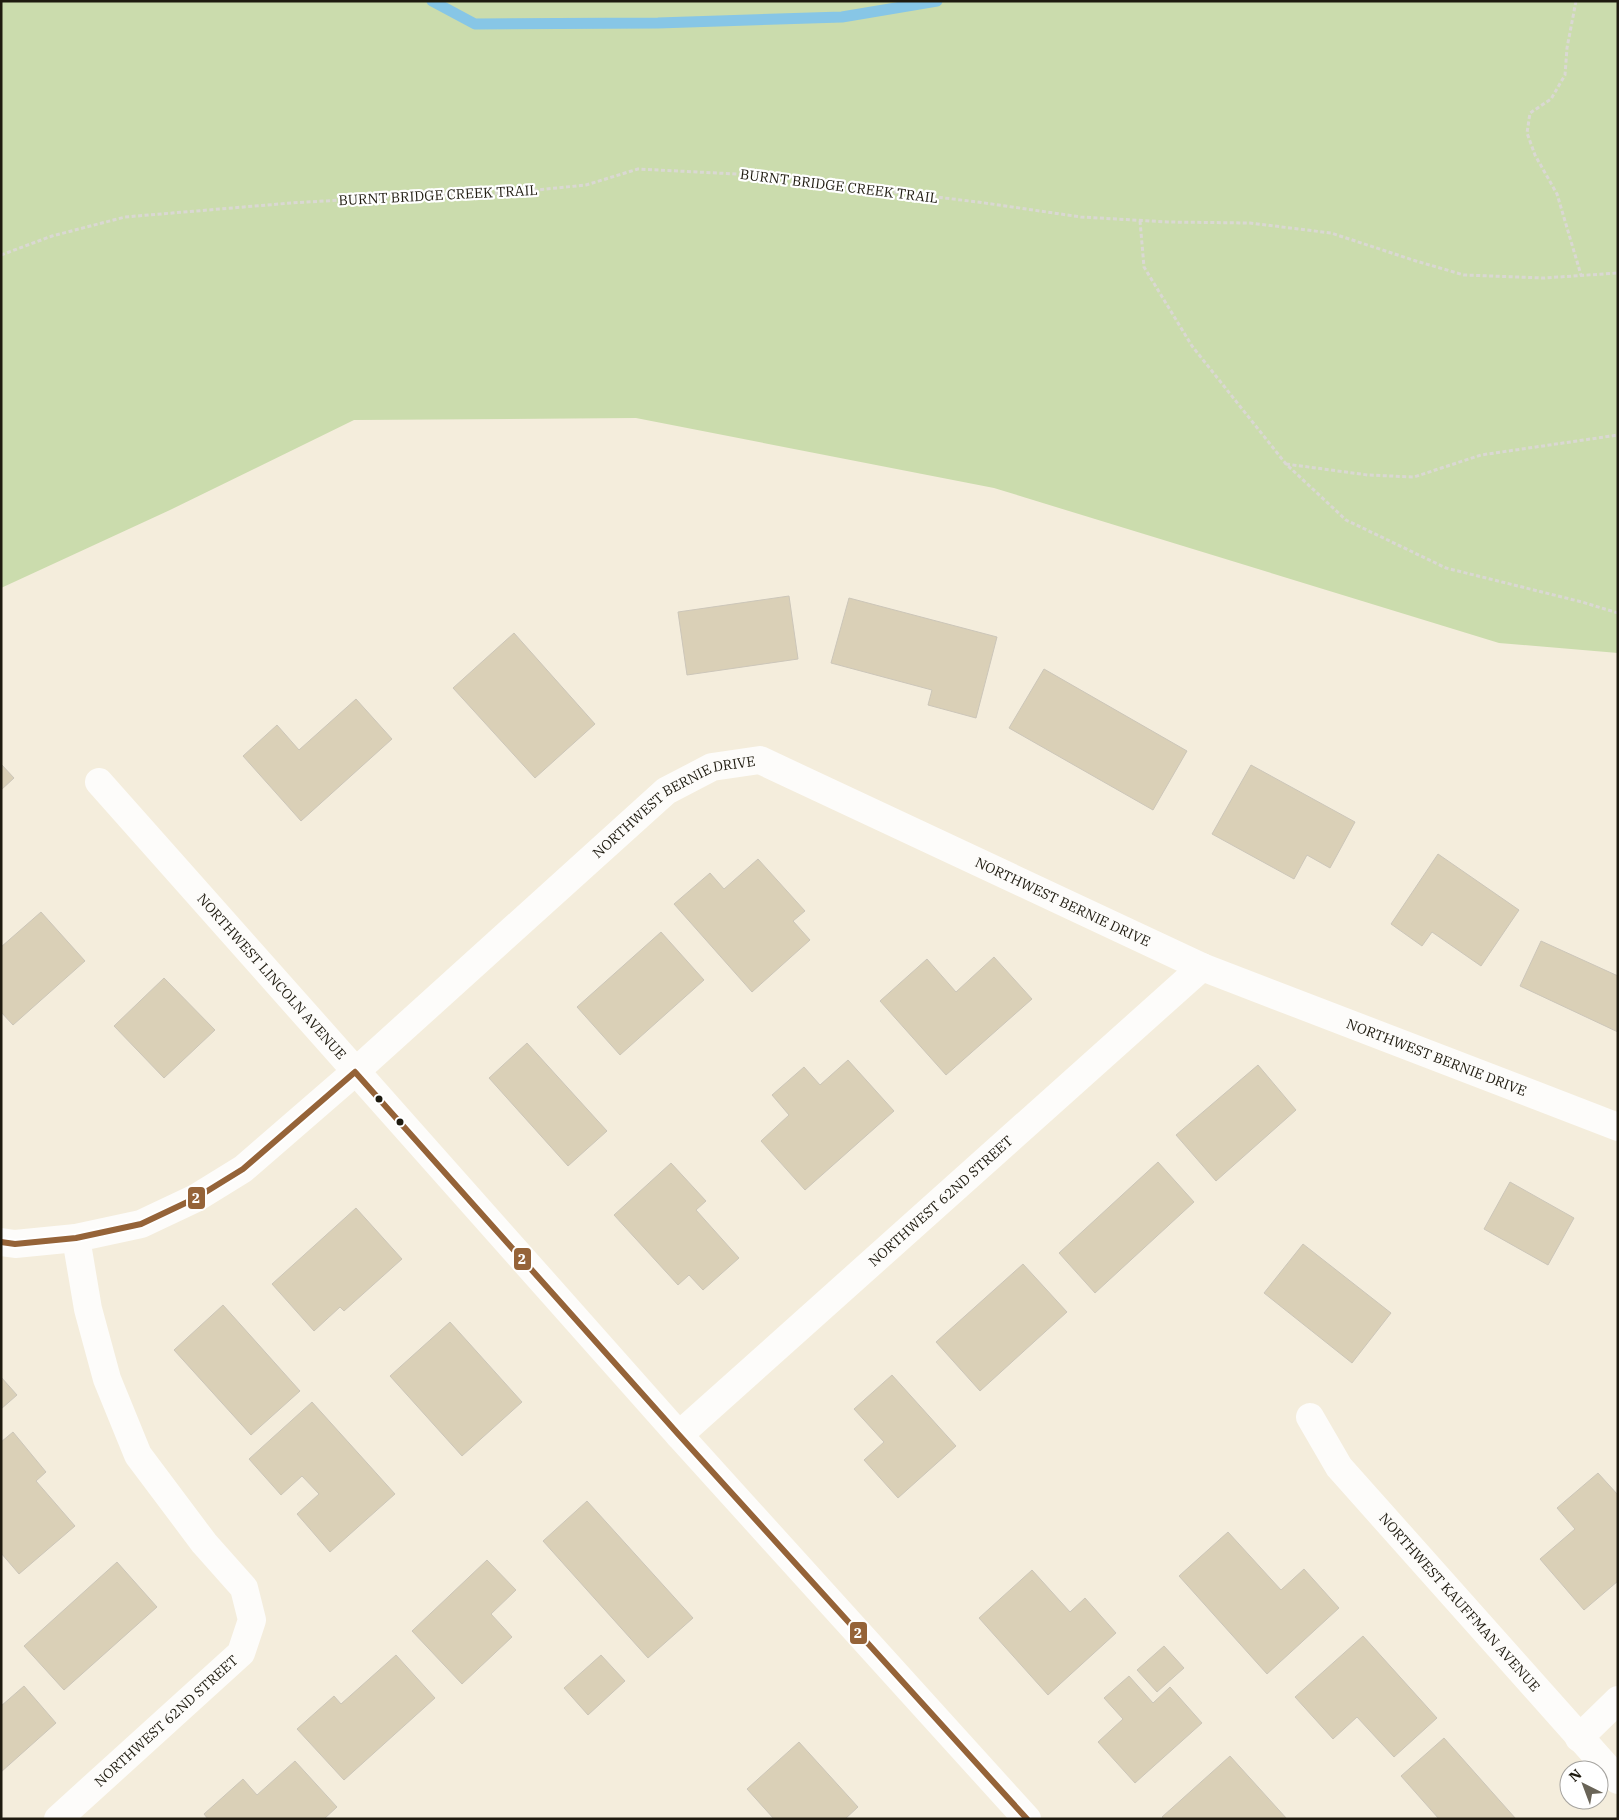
<svg xmlns="http://www.w3.org/2000/svg" width="1619" height="1820" font-family="'IBM Plex Serif',serif">
  <rect width="100%" height="100%" fill="#f4eddc"/>
  <path fill="#cbdcad" d="M1,1H1618V653L1499,643L994,488L636,418L354,420L170,510L1,588Z"/>
  <g fill="none" stroke-linecap="round" stroke-linejoin="round">
    <path stroke="#87c6e6" stroke-width="11" d="M432,1L475,24L658,23L842,17L937,1"/>
  </g>
  <path fill="#dad0b7" stroke="#ccc6b9" d="M789,596L798,659L687,675L678,612Z
    M849,598L997,637L976,718L928,705L932,690L831,663Z
    M514,633L595,724L535,778L453,688Z
    M1044,669L1187,751L1153,810L1009,728Z
    M356,699L392,739L301,821L243,756L277,725L299,750Z
    M1,764L14,778L1,790Z
    M1251,765L1355,822L1330,868L1307,855L1294,879L1212,834Z
    M1438,854L1519,910L1481,966L1432,932L1422,946L1391,924Z
    M758,859L805,911L793,921L810,940L752,992L674,904L710,873L724,889Z
    M41,912L85,961L13,1025L1,1012V947Z
    M661,932L704,980L620,1055L577,1007Z
    M1541,941L1618,976V1032L1520,986Z
    M994,957L1032,999L946,1075L880,1001L927,959L956,992Z
    M164,978L215,1030L164,1078L114,1026Z
    M527,1043L607,1131L568,1166L489,1078Z
    M848,1060L894,1111L805,1190L761,1141L789,1115L772,1095L804,1067L820,1085Z
    M1258,1065L1296,1110L1216,1181L1176,1135Z
    M1158,1162L1194,1202L1095,1293L1059,1253Z
    M671,1163L706,1201L696,1210L739,1258L703,1290L689,1275L678,1285L614,1215Z
    M1510,1182L1574,1218L1548,1265L1484,1229Z
    M356,1208L402,1259L344,1311L340,1307L314,1331L272,1284Z
    M1303,1244L1391,1313L1352,1363L1264,1293Z
    M1023,1264L1067,1312L980,1391L936,1342Z
    M223,1305L300,1391L251,1435L174,1350Z
    M450,1322L522,1402L462,1456L390,1376Z
    M892,1375L956,1446L898,1498L864,1460L884,1442L854,1409Z
    M1,1377L17,1395L1,1409Z
    M312,1402L395,1494L330,1552L297,1514L319,1494L302,1476L281,1495L249,1459Z
    M13,1432L46,1472L36,1481L75,1526L19,1574L1,1553V1442Z
    M1598,1473L1618,1495V1581L1584,1610L1540,1559L1575,1529L1557,1508Z
    M587,1501L693,1618L648,1658L543,1541Z
    M1228,1532L1281,1590L1304,1569L1339,1608L1267,1674L1179,1576Z
    M487,1560L516,1590L491,1614L512,1637L462,1684L412,1631Z
    M117,1562L157,1607L64,1690L24,1646Z
    M1032,1570L1070,1612L1085,1598L1116,1633L1048,1695L979,1618Z
    M1363,1636L1437,1718L1394,1757L1357,1717L1333,1739L1295,1697Z
    M1164,1646L1184,1668L1157,1692L1137,1670Z
    M396,1655L435,1698L344,1780L297,1729L334,1696L341,1704Z
    M601,1655L625,1681L588,1715L564,1688Z
    M1129,1676L1153,1703L1170,1687L1202,1723L1135,1783L1098,1742L1123,1719L1104,1698Z
    M24,1686L56,1723L1,1772V1706Z
    M1444,1738L1516,1819H1439L1401,1776Z
    M799,1742L858,1807L845,1819H774L747,1789Z
    M1230,1756L1287,1819H1164L1162,1817Z
    M295,1761L337,1807L324,1819H208L204,1814L243,1779L257,1795Z"/>
  <g fill="none" stroke-linecap="round" stroke-linejoin="round">
    <path stroke="#dad8d3" stroke-width="3" stroke-dasharray="4 2.5" stroke-linecap="butt" d="M1576,1L1567,48L1565,75L1551,99L1530,113L1527,133L1535,155L1557,194L1581,275
      M1140,221L1144,267L1192,346L1286,464L1346,520L1446,568L1582,602L1618,613
      M1,255L52,236L125,217L291,203L426,195L507,193L586,185L638,169L795,177L860,188L978,202L1081,217L1167,222L1250,223L1331,233L1416,261L1464,275L1544,278L1618,273
      M1286,464L1368,475L1414,477L1481,455L1618,435"/>
    <g stroke="#fdfcfa" stroke-width="28">
      <path id="s1" d="M99,782L679,1435L1027,1819"/>
      <path id="s2" d="M1,1242L15,1244L76,1238L141,1224L196,1198L243,1169L355,1072L666,791L712,767L760,760L1202,967L1618,1127"/>
      <path id="s3" d="M1310,1417L1339,1467L1618,1780"/>
      <path id="s4" d="M679,1435L1202,967"/>
      <path d="M1579,1738L1618,1700"/>
      <path id="s5" d="M58,1819L241,1653L252,1620L244,1588L204,1543L138,1455L107,1379L88,1309L76,1238"/>
    </g>
    <defs>
      <path id="bus-1" d="M355,1072L679,1435L1027,1819
        M1,1242L15,1244L76,1238L141,1224L196,1198L243,1169L355,1072"/>
    </defs>
    <use href="#bus-1" stroke="#fff" stroke-width="10"/>
    <use href="#bus-1" stroke="#956338" stroke-width="6"/>
  </g>
  <g fill="#1e1a0f" stroke="#fff" stroke-width="2">
    <circle cx="379" cy="1099" r="4.5"/>
    <circle cx="400" cy="1122" r="4.5"/>
  </g>
  <g text-anchor="middle" dominant-baseline="central" stroke-width="4.5" stroke-linejoin="round" paint-order="stroke">
    <g font-size="14" fill="#1e1a0f" stroke="#fff">
      <text transform="translate(839 186) rotate(7)">BURNT BRIDGE CREEK TRAIL</text>
      <text transform="translate(438 195) rotate(-3)">BURNT BRIDGE CREEK TRAIL</text>
      <text stroke="none"><textPath href="#s2" startOffset="825">NORTHWEST BERNIE DRIVE</textPath></text>
      <text stroke="none"><textPath href="#s2" startOffset="1260">NORTHWEST BERNIE DRIVE</textPath></text>
      <text stroke="none"><textPath href="#s1" startOffset="260">NORTHWEST LINCOLN AVENUE</textPath></text>
      <text stroke="none"><textPath href="#s2" startOffset="1665">NORTHWEST BERNIE DRIVE</textPath></text>
      <text stroke="none"><textPath href="#s4" startOffset="351">NORTHWEST 62ND STREET</textPath></text>
      <text stroke="none"><textPath href="#s3" startOffset="239">NORTHWEST KAUFFMAN AVENUE</textPath></text>
      <text stroke="none"><textPath href="#s5" startOffset="146">NORTHWEST 62ND STREET</textPath></text>
    </g>
  </g>
  <g stroke="#fff" stroke-width="2">
    <rect x="187" y="1186" width="19" height="24" rx="5" fill="#956338"/>
    <rect x="513" y="1247" width="19" height="24" rx="5" fill="#956338"/>
    <rect x="849" y="1621" width="19" height="24" rx="5" fill="#956338"/>
  </g>
  <g font-size="14" text-anchor="middle" font-weight="bold" fill="#fff">
    <text x="196" y="1203">2</text>
    <text x="522" y="1264">2</text>
    <text x="858" y="1638">2</text>
  </g>
  <rect width="1619" height="1820" fill="none" stroke="#1e1a0f" stroke-width="5"/>
  <g transform="translate(1584 1785) rotate(318)"><circle r="24" fill="#ffffff" stroke="#a5a39f"/>
  <path d="M0-4L9 19L0 12L-9 19Z" fill="#696457"/>
  <text y="-8" font-size="14" font-weight="bold" text-anchor="middle" fill="#1e1a0f">N</text>
  </g>
</svg>
